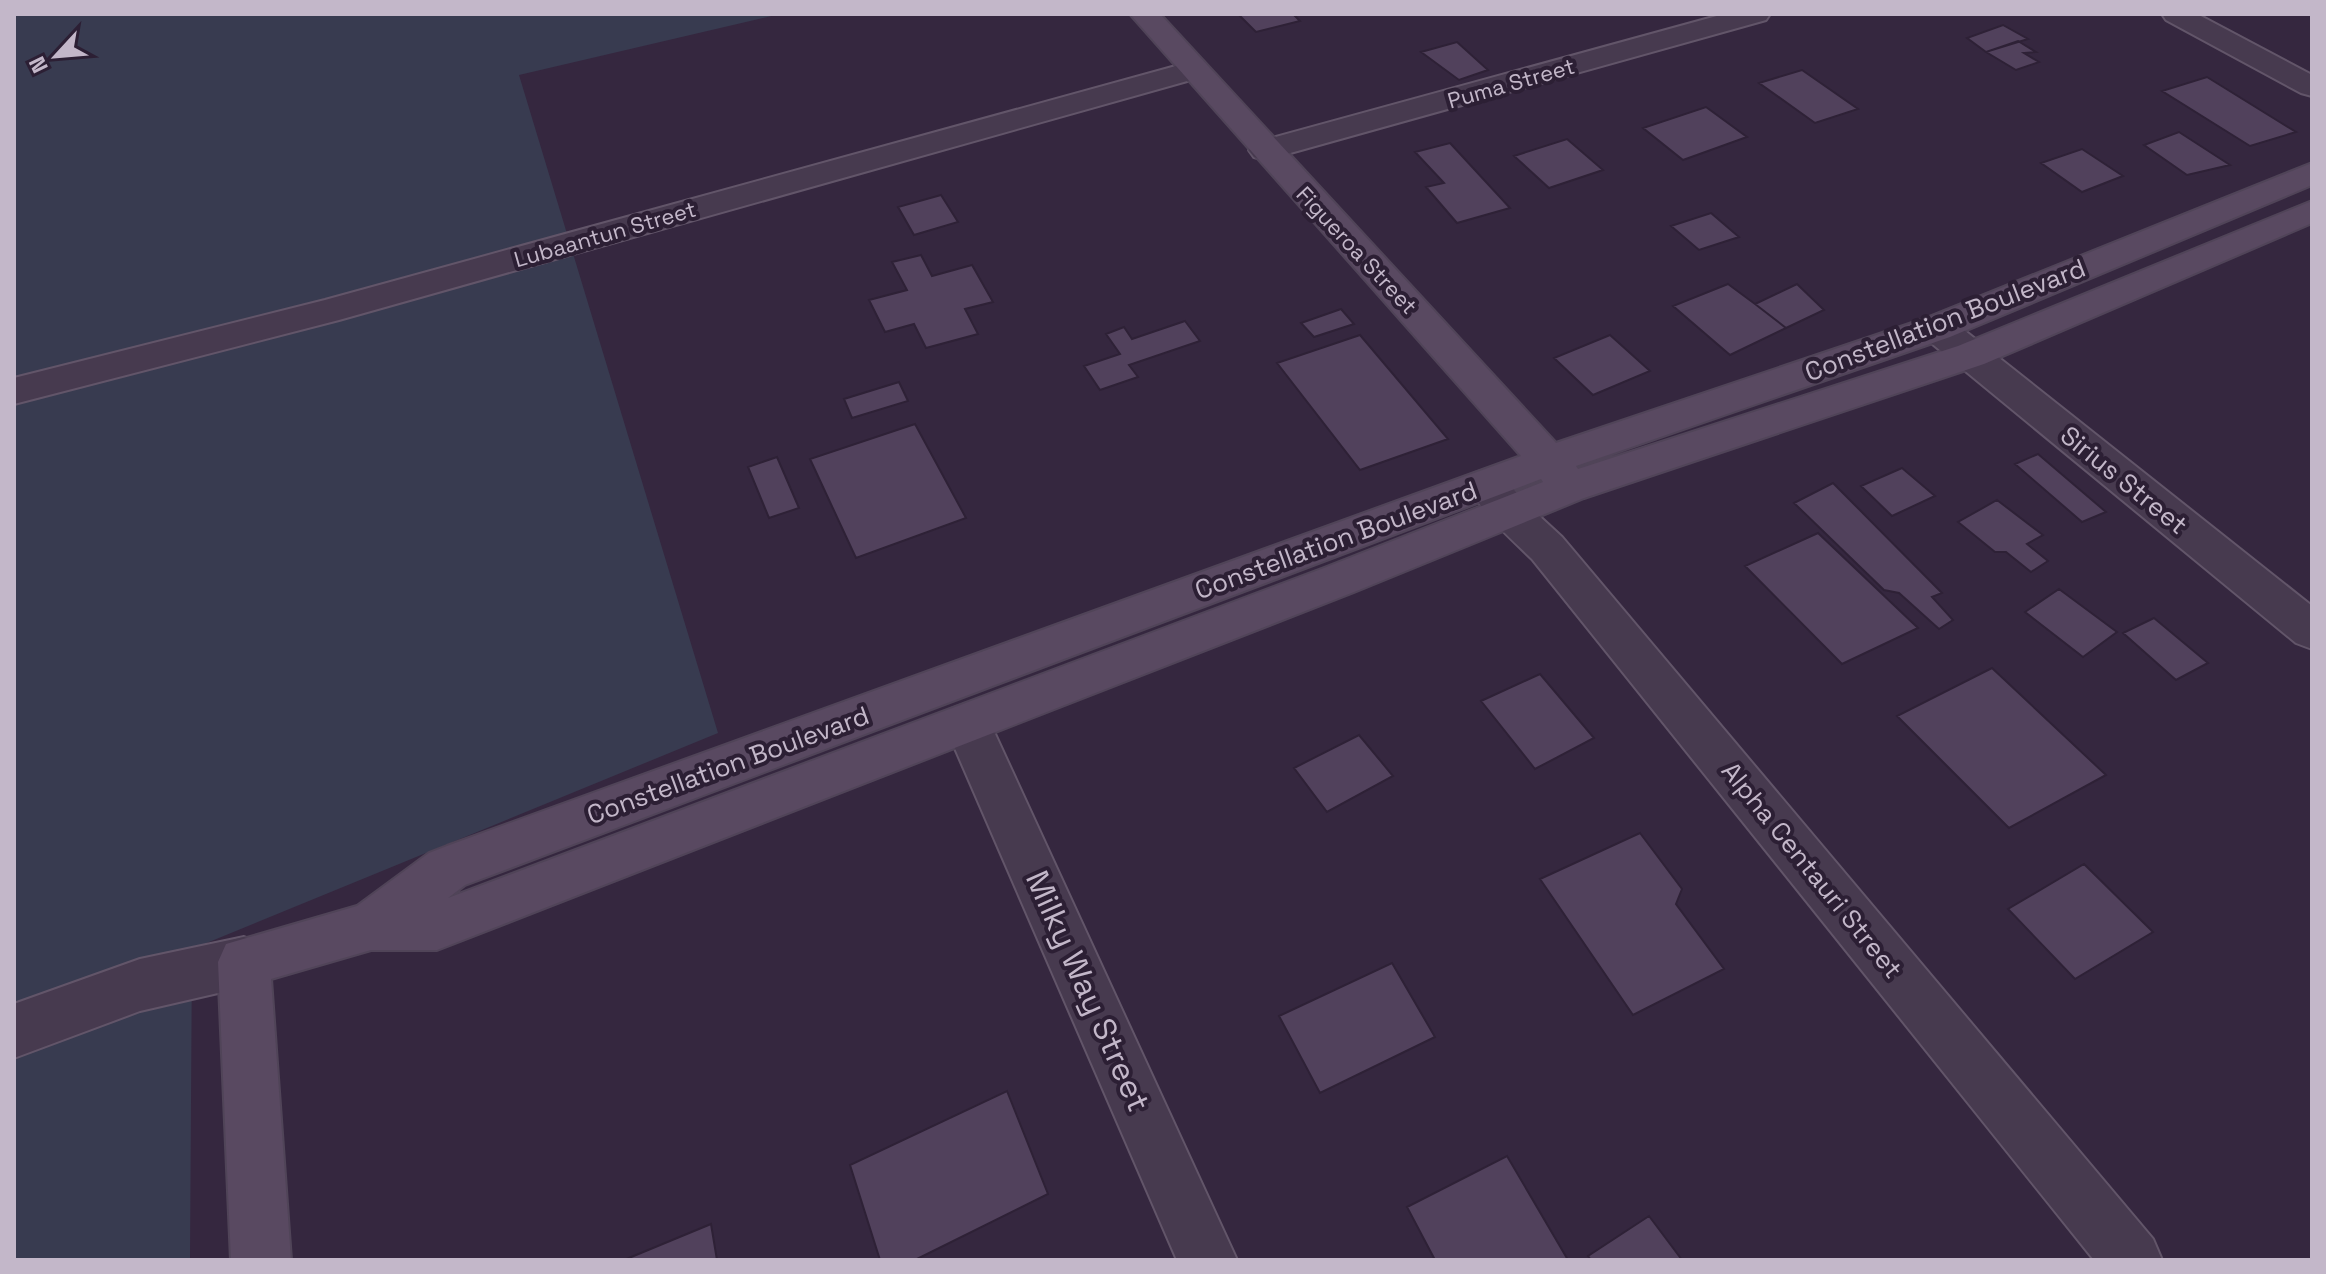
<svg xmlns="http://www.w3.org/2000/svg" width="2326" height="1274" font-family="'Space Grotesk',sans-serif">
  <rect width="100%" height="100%" fill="#35273f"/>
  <path fill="#383b50" d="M14,14H780L519,75L718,733L192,949L190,1260H14Z"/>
  <path fill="#51415c" stroke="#2e2136" stroke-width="2" d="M1238,14H1293L1300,21L1256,32Z
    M2003,25L2028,39L1986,52L1967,38Z
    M2018,41L2036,52L2024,53L2039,62L2016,70L1986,52Z
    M1457,42L1488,70L1459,80L1421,52Z
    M1802,70L1858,109L1815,123L1759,83Z
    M2207,77L2296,132L2250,146L2162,91Z
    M1706,107L1747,137L1683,160L1643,128Z
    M2179,132L2230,165L2187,175L2144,145Z
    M1567,139L1603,170L1549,188L1514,156Z
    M1450,143L1510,208L1457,223L1426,187L1444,183L1415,152Z
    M2082,149L2123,176L2082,192L2041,163Z
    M941,195L958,222L914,235L898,207Z
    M1711,213L1739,237L1699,250L1671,226Z
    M921,255L932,276L972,265L993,302L965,309L978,334L926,348L914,324L885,332L869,300L907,290L892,262Z
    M1728,284L1755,304L1786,328L1730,355L1673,306Z
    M1797,284L1824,310L1786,328L1755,304Z
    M1341,309L1354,324L1314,337L1301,323Z
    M1185,321L1200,341L1129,365L1138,377L1100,390L1084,366L1120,354L1106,334L1124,327L1132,339Z
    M1360,335L1448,439L1360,470L1277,363Z
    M1610,335L1650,371L1593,395L1554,358Z
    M899,382L908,401L852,418L844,399Z
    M915,424L966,518L856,558L810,459Z
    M2038,454L2106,512L2082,522L2015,464Z
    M777,457L799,508L769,518L748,467Z
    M1902,468L1935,496L1892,516L1861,486Z
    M1833,483L1942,593L1932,597L1953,620L1939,629L1899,593L1884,590L1794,503Z
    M1997,500L2043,535L2027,544L2048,561L2031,572L2006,552H1995L1958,522Z
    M1818,533L1918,628L1842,664L1745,566Z
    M2059,589L2117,632L2083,657L2025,612Z
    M2154,618L2208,663L2176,680L2123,633Z
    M1992,668L2106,775L2009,828L1897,716Z
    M1540,674L1594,738L1535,769L1481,701Z
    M1359,735L1393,776L1327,812L1294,768Z
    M1640,833L1682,889L1676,904L1724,969L1633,1015L1540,879Z
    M2084,864L2153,932L2075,979L2008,909Z
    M1392,963L1435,1037L1320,1093L1279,1016Z
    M1007,1091L1048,1194L915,1260H880L850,1165Z
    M1507,1156L1568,1260H1435L1407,1207Z
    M1649,1216L1682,1260H1591L1588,1256Z
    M711,1224L717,1260H624Z"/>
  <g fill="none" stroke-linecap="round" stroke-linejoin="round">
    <defs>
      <path id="street" d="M1724,14H1770L1766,20L1276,157L1265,160L1254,157L1249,150L1254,143Z
        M2162,14H2197L2312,75V96L2301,93L2166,20Z
        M1194,61L1205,64L1209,70L1205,76L339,320L14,404V378L325,300Z
        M1937,316L1950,319L2312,606V649L2296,643L1924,337L1919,328L1924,319Z
        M1487,469L1501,474L1524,502L1562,537L2153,1239L2162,1260H2094L1532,559C1508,536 1483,514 1467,484L1473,474Z
        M967,703L983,709L990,723L1237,1260H1177L944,723L951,709Z
        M244,937L262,944L270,962L262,980L244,987L140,1011L14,1058V1004L140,959Z"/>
      <path id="secondary" d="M1130,14H1160L1556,443L1924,319L2312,163V185L1950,337L1576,466L1578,469L1958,346L2312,201V223L1984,364L1584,498L1354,592L437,950H371L271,979L291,1260H231L218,962L226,944L357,906L429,853L447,846L1521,456ZM1541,479L1543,482L1324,568L448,898L465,885Z"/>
    </defs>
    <use href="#street" stroke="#625569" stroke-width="4"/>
    <use href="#secondary" stroke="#504458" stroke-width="4"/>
    <use href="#street" fill="#473a4f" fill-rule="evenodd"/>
    <use href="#secondary" fill="#594961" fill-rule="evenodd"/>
  </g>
  <g text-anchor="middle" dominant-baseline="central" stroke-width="8" stroke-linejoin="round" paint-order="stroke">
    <g font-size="22" fill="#c3b7c9" stroke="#2c1f34">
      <text transform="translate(1511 83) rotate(-16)">Puma Street</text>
      <text transform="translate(605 234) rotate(-16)">Lubaantun Street</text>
      <text transform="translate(1357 250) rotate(47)">Figueroa Street</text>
    </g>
    <g font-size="26" fill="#c3b7c9" stroke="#2c1f34">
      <text transform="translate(1945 320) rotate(-21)">Constellation Boulevard</text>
      <text transform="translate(2124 480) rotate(39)">Sirius Street</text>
      <text transform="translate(1336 540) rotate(-20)">Constellation Boulevard</text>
      <text transform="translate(728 765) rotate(-20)">Constellation Boulevard</text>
      <text transform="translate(1812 870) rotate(51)">Alpha Centauri Street</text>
    </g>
    <g font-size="32" fill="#c3b7c9" stroke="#2c1f34">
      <text transform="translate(1088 991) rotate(66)">Milky Way Street</text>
    </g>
  </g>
  <rect width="2326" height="1274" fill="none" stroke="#c3b7c9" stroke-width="32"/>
  <g transform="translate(56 56) rotate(244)" stroke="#2c1f34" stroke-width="6" paint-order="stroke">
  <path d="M0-6L14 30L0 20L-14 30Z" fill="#c3b7c9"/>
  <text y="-12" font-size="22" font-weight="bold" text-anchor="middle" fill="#c3b7c9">N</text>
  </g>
</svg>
